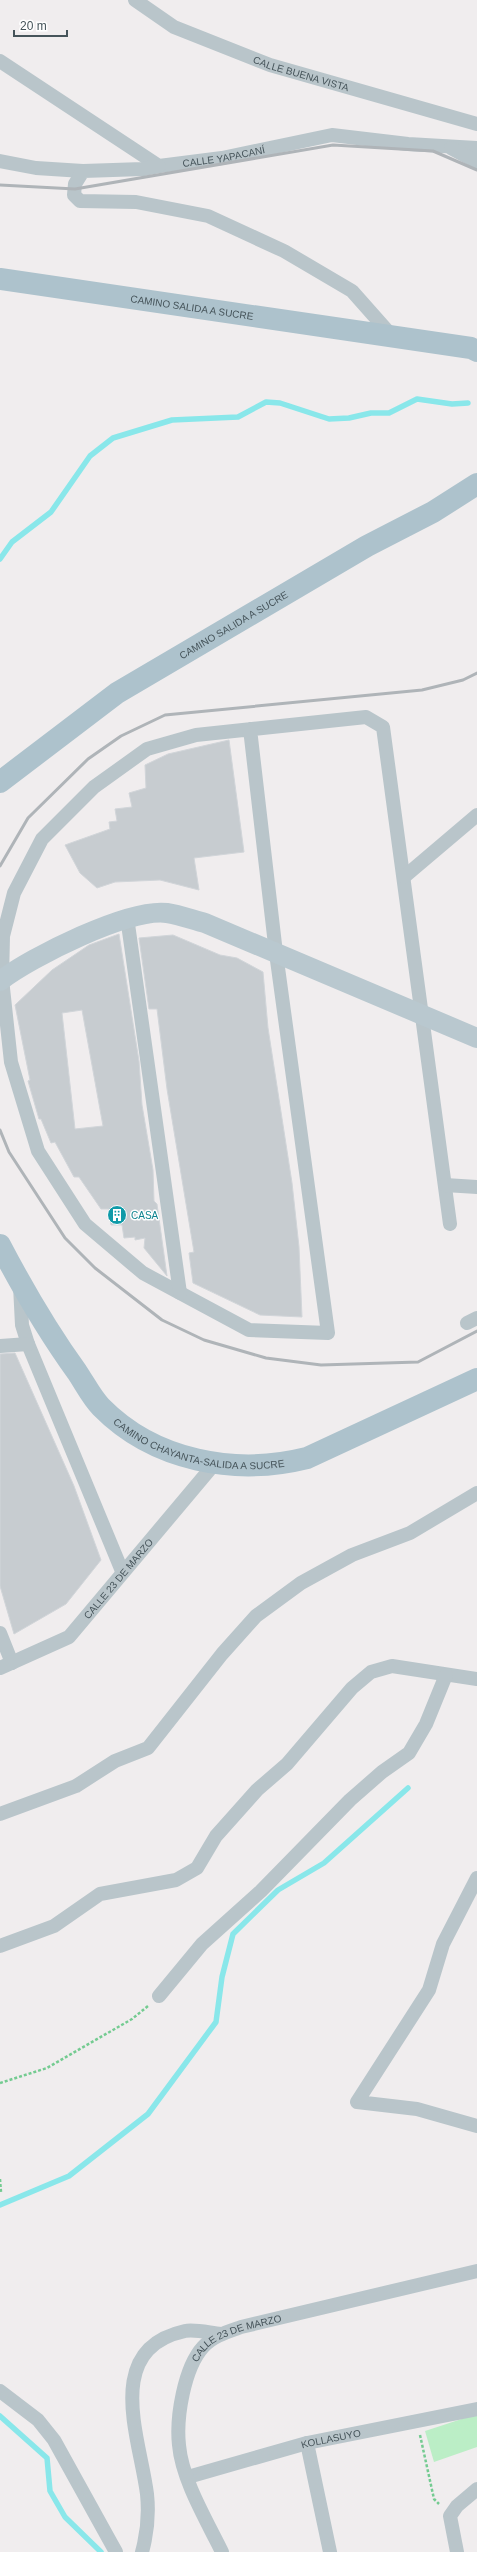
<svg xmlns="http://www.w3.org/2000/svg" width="477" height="2552" font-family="Helvetica,sans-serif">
  <rect width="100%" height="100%" fill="#f0edee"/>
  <path fill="#bbeec6" d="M477,2414V2447L434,2462L425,2431Z"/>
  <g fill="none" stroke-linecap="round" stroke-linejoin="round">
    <path stroke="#89e7ea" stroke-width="5.5" d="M0,559L12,542L51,512L90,456L113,438L172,420L238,417L266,402L280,403L329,419L349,418L371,413H389L417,399L452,404L468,403
      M0,2205L69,2176L148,2114L216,2022L222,1977L233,1934L278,1890L324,1863L408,1788
      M0,2416L47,2458L50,2491L65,2517L101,2552"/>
  </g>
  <path fill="#c7ccd0" stroke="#d1d5d9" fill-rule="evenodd" d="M229,740L244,852L194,858L199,890L160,880L115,882L97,888L80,873L65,845L110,829L109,822L117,821L115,809L132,807L129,793L146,788L145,765L168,754Z
    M119,934L139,1061L142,1105L153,1170L154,1201L157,1204L167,1276L144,1248L145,1238L135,1240V1237L124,1238L122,1225H111L109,1209H101L79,1177H74L55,1142L51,1143L41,1119H39L28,1081L30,1080L15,1005L52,970L89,945ZM82,1010L103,1126L75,1129L62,1013Z
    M173,935L220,955L237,958L263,972L268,1028L292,1183L299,1247L302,1317L260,1315L193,1283L189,1253L194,1252L167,1089L157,1009H149L139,938Z
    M15,1353L74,1486L101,1560L66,1604L14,1634L0,1586V1354Z"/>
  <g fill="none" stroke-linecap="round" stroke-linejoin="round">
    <path stroke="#74cb91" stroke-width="2.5" stroke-dasharray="3 2" stroke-linecap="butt" d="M0,2083L47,2068L132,2019L148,2006
      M0,2179L1,2192
      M420,2435L434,2499L439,2504"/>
    <g stroke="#b9c5ca" stroke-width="14">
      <path id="s1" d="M135,0L174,27L270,65L477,124"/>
      <path id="s2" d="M0,61L159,166L222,158L332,135L408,144L477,148"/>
      <path d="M451,148L477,162"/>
      <path d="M0,161L36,168L83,171"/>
      <path d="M159,166L143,169L83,171L75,184L74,195L80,201L136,202L208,216L284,251L352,291L391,335"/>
      <path d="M250,729L276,953L328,1333L249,1330L143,1273L85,1224L38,1151L11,1062L2,979L3,936L14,893L42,839L94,787L147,749L196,735L366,717L383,727L450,1224"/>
      <path d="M404,877L477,815"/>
      <path d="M127,917L180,1293"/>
      <path d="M445,1185L477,1187"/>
      <path d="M20,1286L22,1325L28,1344L122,1571"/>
      <path d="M467,1323L477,1318"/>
      <path d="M0,1346L28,1344"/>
      <path d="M0,1633L12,1663"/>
      <path id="s3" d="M0,1668L69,1637L216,1462"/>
      <path d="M0,1814L76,1786L115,1761L148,1748L222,1654L256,1616L301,1583L352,1555L410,1533L477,1493"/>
      <path d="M477,1878L443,1944L429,1990L357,2102L417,2109L477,2126"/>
      <path d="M0,1946L54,1926L100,1894L176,1880L197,1868L216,1836L257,1790L287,1764L352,1688L371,1672L392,1666L477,1679"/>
      <path d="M159,1996L202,1944L261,1891L350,1800L382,1772L409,1753L426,1724L446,1675"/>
      <path d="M0,2391L38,2420L54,2440L116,2552"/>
      <path d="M307,2443L330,2552"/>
      <path id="s4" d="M188,2477L307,2443L477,2409"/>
      <path d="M142,2552C147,2534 149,2513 147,2494C140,2438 102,2349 185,2331C195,2329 210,2333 221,2334"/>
      <path id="s5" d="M222,2552C207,2521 182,2480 179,2445C176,2418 184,2368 203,2347C213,2336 227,2332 241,2327L477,2271"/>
      <path d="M457,2552L450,2516L457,2506L477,2489"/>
    </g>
    <path stroke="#b9c8cf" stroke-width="20" d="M0,981C31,957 129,908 167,913C180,915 193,920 205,923L477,1038"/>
    <g stroke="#adc2cc" stroke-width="22">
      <path id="s6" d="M0,279L471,348L477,351"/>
      <path id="s7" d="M0,782L117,693L367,546L433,512L477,484"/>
      <path id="s8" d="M0,1245C23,1289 48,1332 77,1372C85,1384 92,1398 101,1407C154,1461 235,1476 307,1458L477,1379"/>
    </g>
    <path stroke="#afb4b8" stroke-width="3" d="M0,185L75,189L333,145L433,151L477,170
      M0,866L28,818L88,759L121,736L165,715L422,690L463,680L477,673
      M0,1130L9,1152L65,1238L95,1268L162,1320L204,1340L266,1358L321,1365L418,1362L477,1331"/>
  </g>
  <defs>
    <symbol id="building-disc" viewBox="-11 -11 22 22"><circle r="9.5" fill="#0f9aa8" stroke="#fff"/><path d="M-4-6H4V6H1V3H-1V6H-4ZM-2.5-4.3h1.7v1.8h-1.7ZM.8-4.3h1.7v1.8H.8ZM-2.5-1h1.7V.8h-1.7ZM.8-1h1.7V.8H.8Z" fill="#fff"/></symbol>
  </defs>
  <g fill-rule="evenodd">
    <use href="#building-disc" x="106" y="1204" width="22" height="22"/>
  </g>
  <g text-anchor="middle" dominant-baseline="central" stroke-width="3" stroke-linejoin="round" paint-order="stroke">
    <g font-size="10" fill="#46545a" stroke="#fff">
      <text stroke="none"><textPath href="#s1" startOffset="183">CALLE BUENA VISTA</textPath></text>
      <text stroke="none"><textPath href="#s2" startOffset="256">CALLE YAPACANÍ</textPath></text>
      <text stroke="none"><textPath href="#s6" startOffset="194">CAMINO SALIDA A SUCRE</textPath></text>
      <text stroke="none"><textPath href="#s7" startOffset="282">CAMINO SALIDA A SUCRE</textPath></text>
      <text stroke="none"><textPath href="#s8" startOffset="300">CAMINO CHAYANTA-SALIDA A SUCRE</textPath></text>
      <text stroke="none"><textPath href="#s3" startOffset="152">CALLE 23 DE MARZO</textPath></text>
      <text stroke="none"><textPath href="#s5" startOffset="253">CALLE 23 DE MARZO</textPath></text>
      <text stroke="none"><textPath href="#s4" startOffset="148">KOLLASUYO</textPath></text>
    </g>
    <g font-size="10" fill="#0d838f" stroke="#fff" text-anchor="start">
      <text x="131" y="1215">CASA</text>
    </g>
  </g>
  <path d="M14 30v6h53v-6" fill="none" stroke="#46545a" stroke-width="2"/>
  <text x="20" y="30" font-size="12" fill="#46545a" stroke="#ffffff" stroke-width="3" paint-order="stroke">20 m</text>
</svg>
